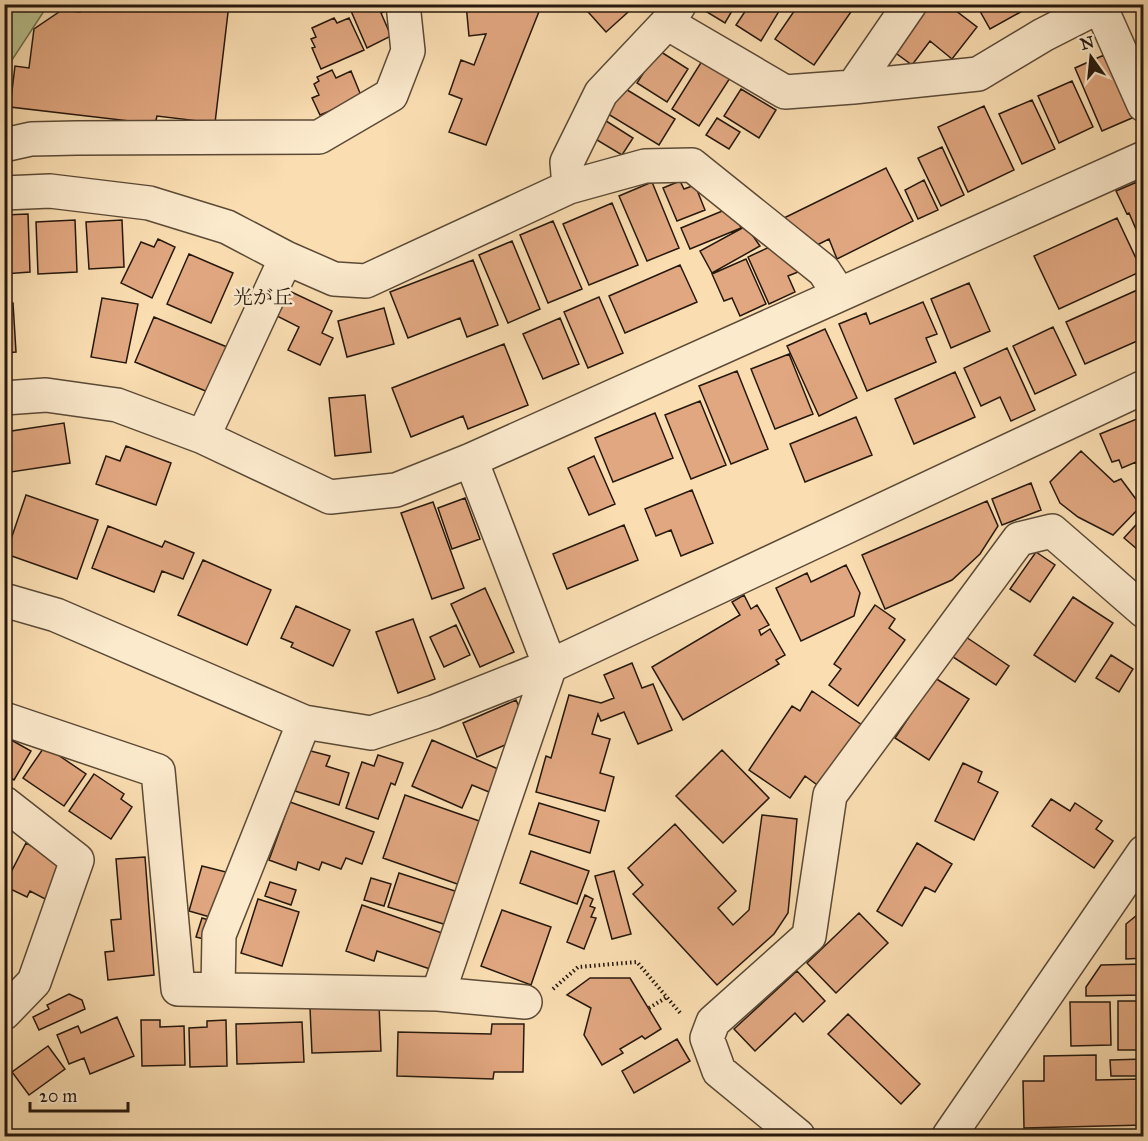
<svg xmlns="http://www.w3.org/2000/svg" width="1148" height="1141" font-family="'IM FELL Great Primer','Noto Serif JP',serif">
  <rect width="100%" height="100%" fill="#fadeb2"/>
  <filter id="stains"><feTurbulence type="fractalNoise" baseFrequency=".00333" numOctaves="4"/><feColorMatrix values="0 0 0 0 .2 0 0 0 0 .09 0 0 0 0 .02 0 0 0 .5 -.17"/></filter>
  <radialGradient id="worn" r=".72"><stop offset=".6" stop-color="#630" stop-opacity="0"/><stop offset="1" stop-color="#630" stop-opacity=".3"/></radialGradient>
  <path fill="#b9c290" stroke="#706d4e" stroke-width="1.5" d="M5,4L48,5L12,60L5,65Z"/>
  <path fill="#e1a780" stroke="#26180d" stroke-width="1.5" d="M81,4H229L215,123L157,116L155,124L10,107L15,66L29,68L34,29L62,10L80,12Z
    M348,4H382L386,11L381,13L391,36L367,48Z
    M466,4H542L486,145L449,132L462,99L449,94L461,60L474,65L486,34L469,36Z
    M581,4H637L606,32Z
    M705,4H736L725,23L702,9Z
    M750,4H776L781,8L761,41L736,25Z
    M799,4H846L853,9L814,65L775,39Z
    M929,4H947L977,27L952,59L930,41L912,65L893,51Z
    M976,4H1035L990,29Z
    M334,18L337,23L349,18L364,50L321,69L312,48L315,47L311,39L316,37L312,28Z
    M658,50L688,69L667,102L637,83Z
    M1104,55L1132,118L1102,131L1075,68Z
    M702,61L730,78L699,126L672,109Z
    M332,70L336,78L351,71L362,98L320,115L312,98L319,95L314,84L319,81L317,77Z
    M1072,81L1093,127L1059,143L1038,96Z
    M624,88L675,119L659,145L608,114Z
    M741,89L776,110L759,138L724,116Z
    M1032,100L1055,149L1022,164L999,114Z
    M984,106L1014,170L968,192L938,127Z
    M717,118L740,132L729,149L706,135Z
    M603,119L633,138L622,155L592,137Z
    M942,147L964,195L941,206L918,158Z
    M886,168L913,221L837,259L829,239L815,246L784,218Z
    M1144,179V248L1129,213L1127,214L1116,191Z
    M924,180L938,210L918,219L905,190Z
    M680,181L684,189L695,185L705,210L677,221L663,188Z
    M652,182L679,248L647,261L619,196Z
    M612,203L638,265L589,285L563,224Z
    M732,207L741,228L690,249L681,228Z
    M28,214L30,272L4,274V215Z
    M1117,218L1142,271L1059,309L1034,256Z
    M75,220L77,272L38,274L36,222Z
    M122,220L124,267L89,269L86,222Z
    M553,221L582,289L548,303L520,235Z
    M746,226L760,246L712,273L700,251Z
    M158,239L175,247L152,298L121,283L141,242L154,247Z
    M512,241L540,309L508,323L479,255Z
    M774,245L803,270L788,276L795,292L769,304L748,257Z
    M189,254L233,273L211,323L167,304Z
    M746,259L766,304L740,316L732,298L724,301L712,274Z
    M473,260L498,325L467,337L460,318L408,338L390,292Z
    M680,265L697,302L625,333L609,296Z
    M969,283L990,331L951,348L931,299Z
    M1144,287V338L1085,364L1066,322Z
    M285,289L332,311L322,333L333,338L320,365L288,350L299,327L273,314Z
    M599,297L623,353L588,368L564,312Z
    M102,298L138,304L126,363L91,357Z
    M923,302L937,334L926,338L936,362L867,391L839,324L866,313L870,324Z
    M13,303L16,352L4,353V304Z
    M384,308L394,344L347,357L338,321Z
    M154,317L227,347L208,392L135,362Z
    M560,318L579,364L543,379L523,334Z
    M1053,327L1076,375L1035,394L1013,346Z
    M825,329L857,398L819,416L787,346Z
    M504,344L528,405L468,429L463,416L411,437L392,388Z
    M1007,348L1035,410L1011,421L1000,397L981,406L964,368Z
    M789,354L813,414L775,429L751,369Z
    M737,371L768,449L731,464L699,386Z
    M955,372L975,417L914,444L895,399Z
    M365,395L371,452L335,456L329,398Z
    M700,401L726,465L691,479L665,415Z
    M655,413L673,458L613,482L595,438Z
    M1144,416V469L1139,470L1136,462L1122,468L1119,460L1112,462L1100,434Z
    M856,417L872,455L805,482L790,444Z
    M64,423L70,463L11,472L5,432Z
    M126,446L171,463L156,505L96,484L106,456L120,461Z
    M1081,451L1114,482L1121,479L1141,506L1113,535L1078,517L1060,503L1050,482Z
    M594,456L615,504L589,515L568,468Z
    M1031,483L1041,510L1002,525L992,499Z
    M692,490L713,543L681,556L671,530L656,536L645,509Z
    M26,495L98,520L77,579L6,554Z
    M465,498L480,539L452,549L438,508Z
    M987,501L998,526L980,554L952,580L885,609L862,555Z
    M433,502L464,588L432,599L401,513Z
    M1144,516V555L1124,538Z
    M624,525L638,560L567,589L553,554Z
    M108,526L162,547L165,541L194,553L183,579L162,571L154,592L92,568Z
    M1036,552L1055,565L1030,602L1010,589Z
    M203,560L271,590L247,645L178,615Z
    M846,565L860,593L854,616L801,641L776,588L807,573L811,582Z
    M485,588L514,652L480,667L451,604Z
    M744,595L751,609L757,605L769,625L759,630L761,635L770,629L785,655L776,660L779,664L683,720L652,667L740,615L732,602Z
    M1073,597L1113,623L1075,682L1034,655Z
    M875,605L895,619L889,628L905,640L858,706L829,685L841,669L834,664Z
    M296,606L350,630L333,666L291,647L293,643L281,638Z
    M413,619L435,679L398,693L376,632Z
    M456,625L470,655L444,667L430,637Z
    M963,635L1009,666L996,685L950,655Z
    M1111,655L1133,669L1119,692L1096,678Z
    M632,663L642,688L653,684L672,730L638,744L624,712L601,721L598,714L592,734L610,739L600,773L614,777L605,811L536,792L546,756L551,758L569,695L601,703L614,698L604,675Z
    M935,678L969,699L929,760L895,738Z
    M812,691L862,725L820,787L805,776L790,798L749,770L792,706L800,711Z
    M516,700L526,722L519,739L477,757L463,723Z
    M4,736L31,751L14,780L4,774Z
    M432,740L498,769L489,792L472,785L462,808L412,786Z
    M45,746L86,774L64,806L23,778Z
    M307,750L330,756L326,766L349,773L339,805L295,791Z
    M722,750L769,798L723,843L676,796Z
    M378,755L403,763L395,785L391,783L378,819L346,808L362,762L374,766Z
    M963,763L982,772L978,782L998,792L974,840L935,821Z
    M94,774L124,794L121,799L132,807L111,839L69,811Z
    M405,795L485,823L463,886L383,858Z
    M1051,799L1070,811L1075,803L1102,821L1096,829L1113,841L1094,868L1032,826Z
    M290,802L374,832L362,864L346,858L341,869L322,862L319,870L298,862L296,870L269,860Z
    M539,803L599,821L590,853L529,834Z
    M762,815L797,819L788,913L774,934L717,985L633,894L643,885L628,868L675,824L736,891L718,908L733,925L749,910Z
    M26,843L67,864L49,901L30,891L27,897L4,886Z
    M917,843L952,864L935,892L925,887L902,926L877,911Z
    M531,851L589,871L577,904L520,883Z
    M145,857L154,975L108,980L105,952L114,951L111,920L121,919L116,859Z
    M202,866L230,873L217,919L189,911Z
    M614,871L631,934L612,939L595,876Z
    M399,873L461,893L450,926L388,907Z
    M371,878L391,884L384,906L364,900Z
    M270,882L296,890L291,905L265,896Z
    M585,895L593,899L590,906L595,908L591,917L596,918L584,949L567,942Z
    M258,899L299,912L282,966L241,953Z
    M362,905L442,933L430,969L377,951L374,961L346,951Z
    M502,910L551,927L531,985L481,966Z
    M1142,911L1144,958L1126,959V924Z
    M859,913L888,943L836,993L807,963Z
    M202,918L216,922L211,941L196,937Z
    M1144,964V995L1086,996V987L1101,965Z
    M797,971L825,1001L803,1022L795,1013L755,1051L734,1029Z
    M590,978H630L661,1029L645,1039L642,1036L620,1049L623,1053L602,1065L584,1035L591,1008L567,995Z
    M69,994L82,1000L85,1009L39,1030L33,1017L49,1009L47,1005Z
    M1118,1001H1144V1050H1118Z
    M1070,1002H1110L1111,1045L1071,1046Z
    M379,1005L381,1051L312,1053L310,1008Z
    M848,1014L920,1084L901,1104L828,1034Z
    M117,1017L134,1056L90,1074L84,1058L69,1064L57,1035L78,1026L81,1033Z
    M141,1020H160V1027L184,1026L185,1065L142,1066Z
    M226,1020L227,1066L190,1067L189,1028L207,1027V1021Z
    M302,1022L304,1062L237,1064L236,1024Z
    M492,1024H524L523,1072H494L493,1079L397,1076L398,1032L491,1034Z
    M677,1039L690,1061L634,1093L622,1071Z
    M48,1046L65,1069L29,1095L12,1072Z
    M1096,1055V1080L1144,1079V1125L1024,1128L1023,1081H1044V1056Z
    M1144,1059V1076H1111L1110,1060Z
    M4,1114H8V1132H4Z
    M1051,1134V1136H999V1135Z
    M1091,1135H1144V1136H1091Z"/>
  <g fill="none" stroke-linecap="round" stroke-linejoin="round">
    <defs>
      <path id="minor" d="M667,23L785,92L853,87L978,74L1043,35L1100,6L1144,105
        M853,87L910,4
        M4,145L31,139L77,138L319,137L391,95L408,51L403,4
        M569,187L567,162L601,93L667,23L679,5
        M4,193L50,191L149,203L227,227L286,258L334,279L366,281L569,187L645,166L692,165L824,271L839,294
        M4,398L46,395L117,405L203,437L330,497L396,490L471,460L1144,158
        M203,437L286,258
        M4,600L56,615L304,722L371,733L434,712L550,666L1144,387
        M4,719L158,771L178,989L438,994L525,1002
        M4,803L77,860L34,982L4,1013
        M218,989L219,935L304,722
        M438,994L550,666L471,460
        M798,1136L719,1071L707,1038L713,1022L809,936L830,795L1019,539L1052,531L1144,611"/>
      <path id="tertiary" d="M949,1136L1144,852"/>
    </defs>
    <use href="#minor" stroke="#5b4a36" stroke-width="36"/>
    <use href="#tertiary" stroke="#5b4a36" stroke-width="36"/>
    <path stroke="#26180d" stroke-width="4" stroke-dasharray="1.5 3" stroke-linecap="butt" d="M553,989L578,967L637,962L681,1014
      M649,1008L667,997"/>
    <use href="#minor" stroke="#fceacd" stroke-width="33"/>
    <use href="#tertiary" stroke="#fceacd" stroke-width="33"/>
  </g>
  <g text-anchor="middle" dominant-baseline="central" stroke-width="5" stroke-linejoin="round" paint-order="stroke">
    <g font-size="20" fill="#26180d" stroke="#fceacd">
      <text x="263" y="297">光が丘</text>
    </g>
  </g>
  <rect width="1148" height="1141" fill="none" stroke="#fadeb2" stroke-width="24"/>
  <rect x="6" y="6" width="1136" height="1129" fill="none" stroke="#26180d" stroke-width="3"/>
  <rect x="12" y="12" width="1124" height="1117" fill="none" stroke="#26180d" stroke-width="1.5"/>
  <g transform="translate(1091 57) rotate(345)" stroke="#fceacd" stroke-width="4.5" paint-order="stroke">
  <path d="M0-4.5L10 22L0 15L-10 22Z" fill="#26180d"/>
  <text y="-9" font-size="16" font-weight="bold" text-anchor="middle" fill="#26180d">N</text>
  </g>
  <path d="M30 1102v9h98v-9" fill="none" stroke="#26180d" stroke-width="3"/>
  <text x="39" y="1102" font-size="18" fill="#26180d" stroke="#fceacd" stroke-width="4.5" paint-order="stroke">20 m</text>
  <rect width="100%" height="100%" filter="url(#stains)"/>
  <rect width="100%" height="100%" fill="url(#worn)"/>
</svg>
